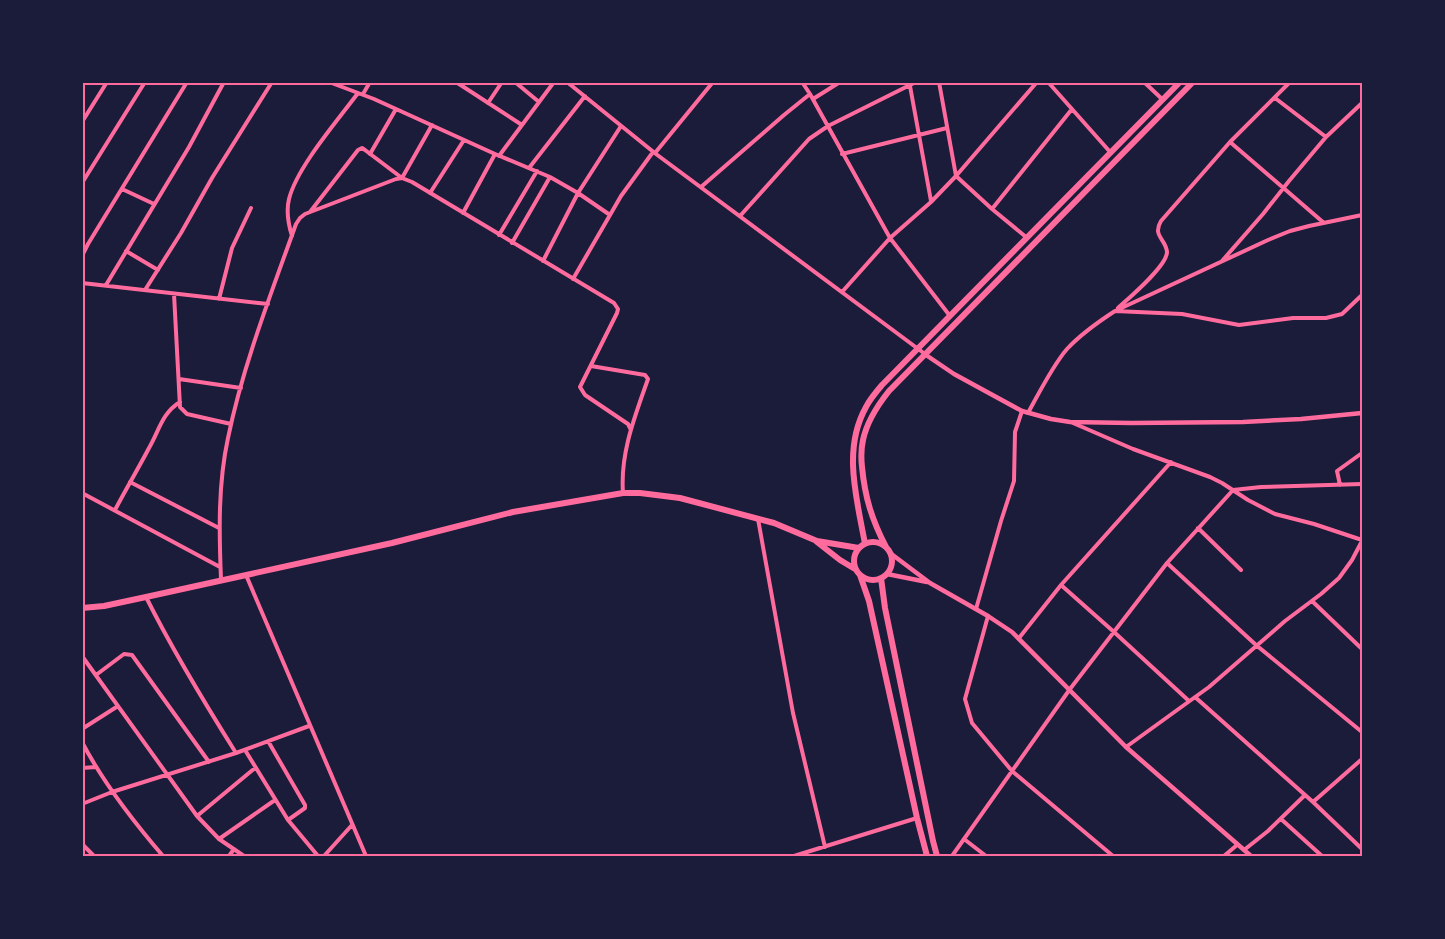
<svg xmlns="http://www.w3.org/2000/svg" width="1445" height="939" font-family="'Fira Sans',sans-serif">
  <rect width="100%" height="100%" fill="#1b1b3a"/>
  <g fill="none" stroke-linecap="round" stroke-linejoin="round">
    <path stroke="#ff6b9d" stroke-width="4" d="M329,82L374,99L495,154L550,177L578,193L610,215
      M456,82L522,125
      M515,82L539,102
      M567,82L656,154L925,354
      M802,82L810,94L890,238L950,316
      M939,82L956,176L992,209L1026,237
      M1048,82L1111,153
      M1144,82L1162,99
      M910,86L931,201
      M363,94L370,82
      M1275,98L1326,137
      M813,99L840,82
      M488,103L502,82
      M82,122L107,82
      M1230,142L1324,223
      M655,153L713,82
      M370,154L396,109
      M842,154L947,128
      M499,156L554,82
      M529,168L585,96
      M82,183L145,82
      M701,187L784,115L810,94
      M122,189L154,204
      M430,193L464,140
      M992,209L1072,109
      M310,212L358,150L362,148L365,150L402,178L412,182L614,303L618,309L617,313L580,387L585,395L628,424L630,428
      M463,213L495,154
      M740,216L809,139L828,126L916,82
      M499,235L537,171
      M292,236C288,223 286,211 289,199C297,167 338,120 358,93
      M512,243L550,177
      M126,251L158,270
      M82,256L88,244L187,82
      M543,261L578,193L621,126
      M1222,261L1263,214L1289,181L1326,137L1362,103
      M573,279L621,196L653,152
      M82,283L268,304
      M106,285L189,147L224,82
      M145,290L181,233L212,178L272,82
      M842,292L890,238L931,202L956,176L1037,82
      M174,294L180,407L187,414L231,424
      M219,299L232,248L251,208
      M1118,308C1129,298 1167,266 1167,252C1166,239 1152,236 1161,221L1230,142L1290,82
      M1115,311L1182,314L1239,325L1293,318H1326L1342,314L1362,295
      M591,366L645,375L648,379C635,416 620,453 623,493
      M179,379L241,388
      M1028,413C1039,393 1053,365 1067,349C1081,334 1098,322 1115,311L1268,240L1290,231L1309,226L1362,215
      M1073,423L1133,449L1210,477L1222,483L1248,500L1275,514L1314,524L1362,540
      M130,482L219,528
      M1340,485L1337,471L1362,453
      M82,493L220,567
      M115,510C126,489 138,469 149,448C159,431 162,413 180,402
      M758,519L793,713L825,847
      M1198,528L1241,570
      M1167,563L1256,645L1362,732
      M246,575L366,856
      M221,579C219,532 218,484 228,438C243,365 271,294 296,224L300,218L305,214L396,179L402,178L432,125
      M1061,585L1114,632L1189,701
      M146,597C173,651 204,702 236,753
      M1312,601L1362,649
      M976,609L1001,521L1014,481L1015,432L1022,411
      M988,616L965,699L972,723L1012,771L1113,856
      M1019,638L1061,585L1171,462
      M82,656L197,816L219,839L244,856
      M96,675L124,654L132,655L209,762
      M1195,697L1313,802L1362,849
      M82,729L118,706
      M268,741L305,805V808L288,820
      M82,742C104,784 132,820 163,856
      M1126,747L1209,687L1285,621L1321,594L1339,578L1352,560L1362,541
      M245,750L288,820L318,856
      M82,768L96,767
      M1313,802L1362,759
      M82,804L112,792L236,753L309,726
      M197,816L255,768
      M1281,819L1322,856
      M219,839L275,800
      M964,839L986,856
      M82,844L94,856
      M1244,850L1268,831L1305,795
      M229,856L234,849
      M324,856L352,825
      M794,856L917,818
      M952,856L1070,689L1167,563L1233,490L1261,487L1362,484
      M1224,856L1237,845"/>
    <path stroke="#ff6b9d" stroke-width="4.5" d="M926,355L954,374L1022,411L1051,419L1070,422L1132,423L1243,422L1301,419L1362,413
      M890,553L930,583L988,616L1012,632L1126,747L1251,856
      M887,574L927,582"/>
    <path stroke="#ff6b9d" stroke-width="6" d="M817,542L840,560L855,569
      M854 561a19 19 0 1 1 38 0a19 19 0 1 1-38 0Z
      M865,544C857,499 842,450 866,407C870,399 876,392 882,385L1180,82
      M886,547C872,520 865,498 862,467C861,458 861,449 863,440C867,421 877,406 889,391L1193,82
      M860,575L869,601L917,818L927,856
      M881,578L885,608L933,841L937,856
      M82,608L104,606L146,597L392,543L513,512L623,493H640L680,498L774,523L817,541L859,548"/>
  </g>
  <rect width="1445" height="939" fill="none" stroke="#1b1b3a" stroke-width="168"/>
  <rect x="84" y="84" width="1277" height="771" fill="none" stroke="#ff6b9d" stroke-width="2"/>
</svg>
